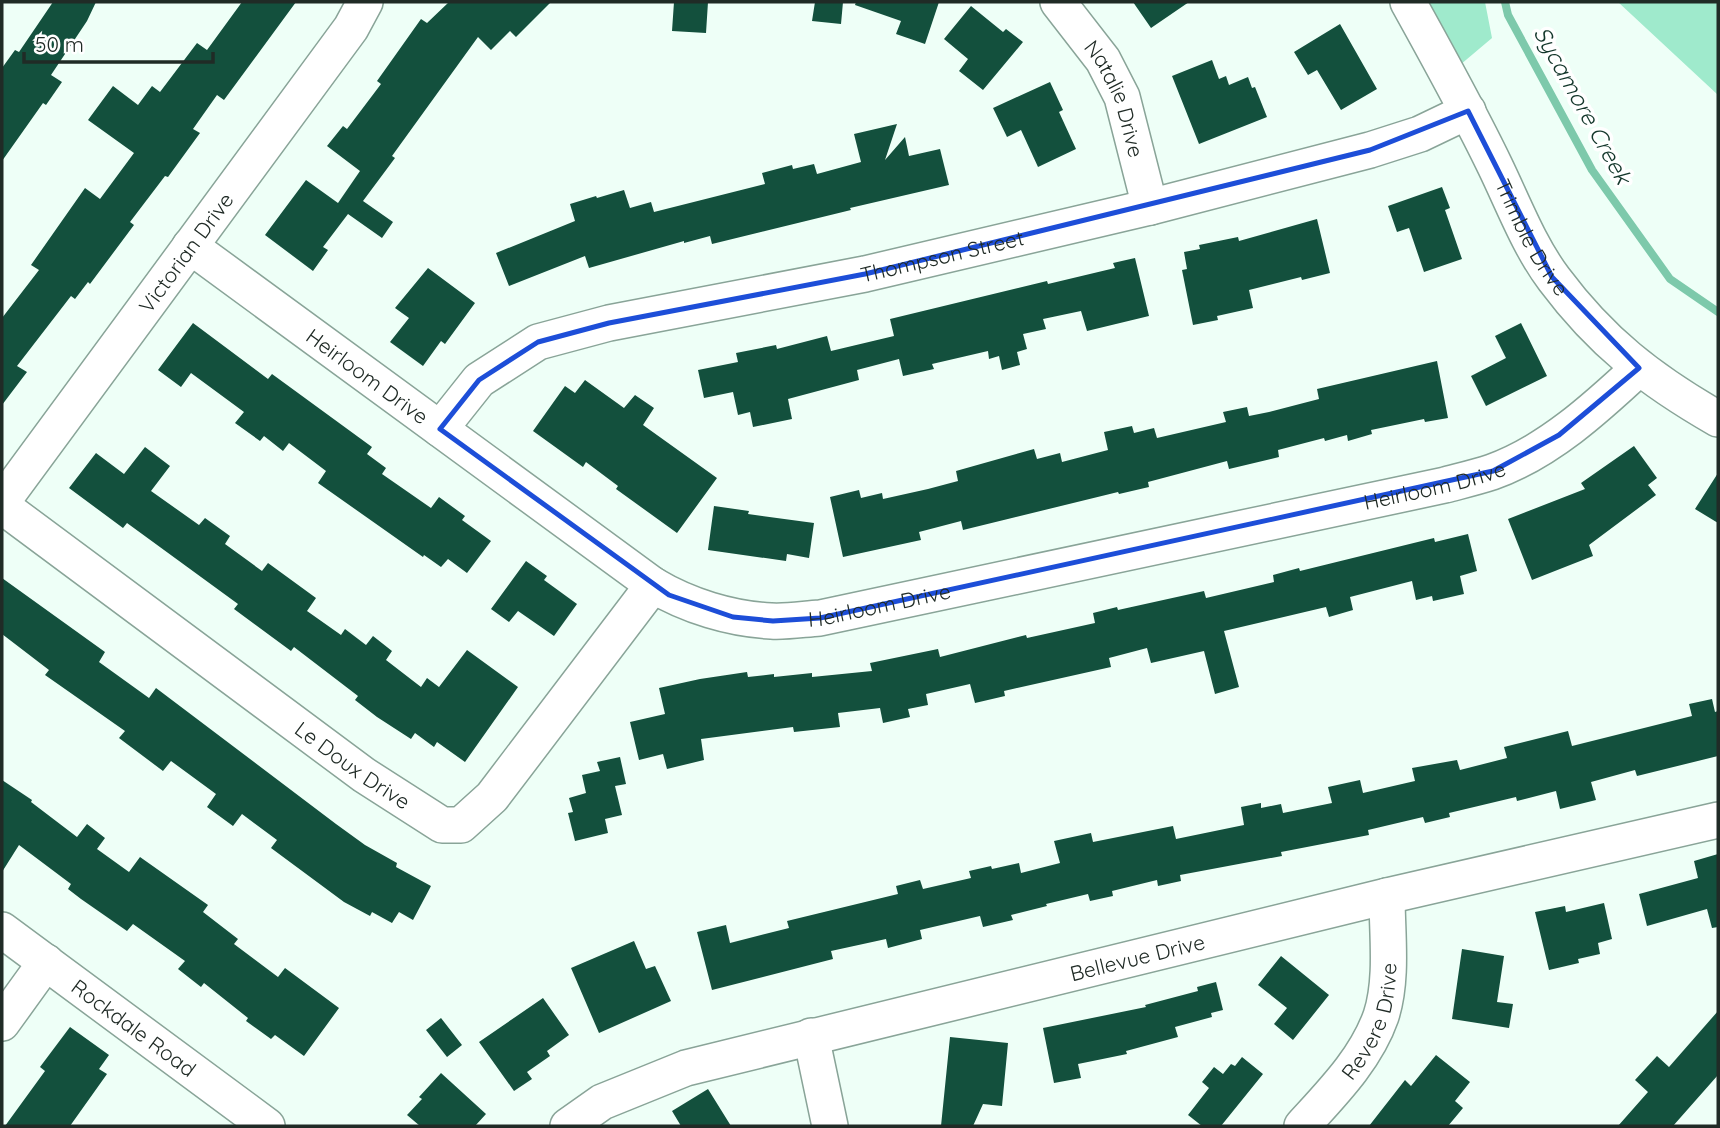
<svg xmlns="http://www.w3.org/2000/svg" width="1720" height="1128" font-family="Quicksand,sans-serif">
  <rect width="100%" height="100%" fill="#eefff7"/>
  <path fill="#9feacc" d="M1425,2H1485L1492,38L1460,65Z
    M1618,2H1718V95Z"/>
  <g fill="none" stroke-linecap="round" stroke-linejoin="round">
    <path stroke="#7dc9ab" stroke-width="8" d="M1505,2L1508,15L1592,170L1670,279L1718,312"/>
  </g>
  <path fill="#13503d" d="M53,2H96L87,21L51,75L62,82L46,105L43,103L2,161V68L15,50L19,52Z
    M242,2H296L224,100L217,95L193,129L200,133L168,177L165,176L130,222L134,225L90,284L88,282L75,299L71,296L17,366L27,372L2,405V318L39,270L31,265L85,188L100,199L134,153L88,120L113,86L138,105L152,86L160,92L197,43L207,50Z
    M449,2H551L516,37L510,31L491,50L478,37L392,156L395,158L363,201L393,222L382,238L348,214L323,247L328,250L313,271L265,235L306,180L338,203L360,171L327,146L343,126L347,129L381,84L377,81L421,19L427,23Z
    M674,2H708L706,33L672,31Z
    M815,2H843L841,24L812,21Z
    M856,2H939L925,44L896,34L901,21L855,5Z
    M1133,2H1189L1151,28Z
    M971,6L1003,32L1006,29L1023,42L983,90L959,71L968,59L944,39Z
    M1340,24L1377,89L1341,110L1317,70L1308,75L1294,52Z
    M1212,60L1219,79L1226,76L1229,85L1248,77L1252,88L1255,87L1267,117L1199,144L1172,76Z
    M1050,82L1063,110L1059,112L1076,149L1038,167L1021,130L1007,137L993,108Z
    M897,124L885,160L905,137L909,156L940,149L949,185L850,208L851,210L712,244L710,236L684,243V241L589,268L585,256L509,286L496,253L575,221L570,204L596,196L597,198L624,190L630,208L651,202L654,212L765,184L762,173L792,165L793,169L814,164L817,174L861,162L854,134Z
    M1442,187L1450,208L1445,210L1462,259L1424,272L1409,228L1397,232L1388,206Z
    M1317,219L1330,273L1302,280L1301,277L1249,290L1253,308L1217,316L1218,320L1193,325L1182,270L1187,269L1184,252L1200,249L1199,245L1238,237L1239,241Z
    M1135,258L1149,316L1087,331L1081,311L1043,319L1046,329L1023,334L1027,349L1017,352L1020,365L1002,370L999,356L989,359L988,351L932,364L934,369L903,376L899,359L857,370L859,380L788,399L792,419L753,427L750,412L738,415L733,392L704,398L698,370L738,362L736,353L776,345L777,349L827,336L831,351L894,336L890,319L1047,281L1048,284L1115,268L1113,263Z
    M428,268L475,303L445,344L441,341L423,366L390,342L409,318L395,308Z
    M193,323L268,379L272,374L372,447L367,454L386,468L382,474L431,508L439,497L465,516L462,520L491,541L467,573L448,559L441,567L424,555L423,557L318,483L326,471L289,443L283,451L264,436L260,441L235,423L244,412L191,373L181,387L158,370Z
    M1521,323L1547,376L1486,406L1471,376L1506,358L1495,336Z
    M1437,361L1448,418L1425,422L1424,419L1371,430L1372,434L1348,441L1347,435L1325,441L1324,438L1278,450L1279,457L1229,469L1227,461L1148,482L1149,487L1119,494L1118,492L963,530L961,521L919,532L921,540L843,557L830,497L859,490L861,498L882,493L883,499L928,489L958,481L956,471L1034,449L1037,459L1060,453L1062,462L1108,450L1104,432L1132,426L1134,433L1154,428L1157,438L1226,422L1223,412L1247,407L1249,416L1269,412L1319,399L1317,389Z
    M585,380L624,408L635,395L654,408L643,425L717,478L677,533L616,489L618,486L586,462L583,467L533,431L565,386L575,393Z
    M1634,446L1657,478L1648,485L1656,495L1589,545L1593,556L1532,580L1508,519L1585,489L1581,483Z
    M145,447L170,466L151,491L199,525L205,518L230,536L225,544L262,571L268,563L316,598L307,611L341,635L345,629L366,645L373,636L392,651L386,660L421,687L427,678L439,687L467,650L518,687L465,762L437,742L434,747L415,733L411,739L377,717L355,700L358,696L294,647L291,651L234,609L238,604L127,523L123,528L69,488L96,453L124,474Z
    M1718,473V523L1695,509Z
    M714,506L749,511L748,514L814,523L809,558L787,554L786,561L708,550Z
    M1468,534L1477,571L1460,576L1464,594L1433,601L1432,596L1416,600L1412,581L1350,597L1353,610L1329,617L1326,607L1224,631L1239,687L1215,694L1204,651L1151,663L1147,648L1109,658L1111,667L1004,691L1005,696L975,703L970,684L926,694L928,705L908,709L910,717L883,723L880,708L838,713L840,727L794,732L793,727L701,739L704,760L667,769L663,754L639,760L630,722L665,714L659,688L700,679L747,672L748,677L774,674V677L812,673V677L872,671L870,663L938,649L940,657L1026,635L1027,638L1095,623L1093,613L1117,607L1118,610L1204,591L1206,598L1274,582L1273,575L1299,568L1300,571L1434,538L1435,542Z
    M526,561L547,576L544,580L577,604L554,636L518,611L509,622L491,609Z
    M2,578L105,652L99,662L149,698L156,688L336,824L365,845L397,863L396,867L431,886L413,920L399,912L392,923L372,912L370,916L344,902L271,848L277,840L242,814L233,826L207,807L216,794L171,761L163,771L119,738L125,731L45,675L49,670L2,634Z
    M1712,699L1715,712L1718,711V756L1637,776L1635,770L1591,782L1596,800L1560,809L1556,791L1517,801L1516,797L1449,813L1450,817L1425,823L1423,817L1368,830L1369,835L1281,852L1282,856L1180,875L1181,881L1158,886L1157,880L1112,891L1113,896L1090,901L1088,894L1046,904L1047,906L1011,915L1013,920L983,927L980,916L920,930L922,939L888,948L886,939L831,951L833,959L712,990L697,932L726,925L730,943L789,928L787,921L898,894L896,886L920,880L923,889L971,878L969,871L991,866L992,869L1019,863L1021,873L1060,863L1054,841L1091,833L1093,842L1173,826L1176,839L1244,825L1241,807L1261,803V808L1281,804L1283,813L1332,803L1328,787L1360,780L1363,793L1415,781L1412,768L1457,760L1460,770L1507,758L1504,747L1568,731L1572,746L1692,716L1689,704Z
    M620,757L626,784L615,786L622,815L605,819L608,833L575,841L568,813L573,812L569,798L586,793L582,775L600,771L597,762Z
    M2,780L32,800L31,802L77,837L87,824L105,838L97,849L129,872L140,857L208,905L203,912L238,939L234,944L278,977L285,968L339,1008L304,1056L275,1035L271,1039L246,1021L248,1018L204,983L201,987L178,969L185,961L133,924L127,931L81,899L68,889L71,884L19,845L2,872Z
    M1718,854V927L1712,928L1707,909L1647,926L1639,894L1698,878L1694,861Z
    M1604,903L1612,939L1598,943L1600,954L1578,959L1579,963L1549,970L1535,912L1565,906L1566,912Z
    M634,941L646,969L655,966L671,1001L599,1033L571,968Z
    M1462,949L1504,956L1497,1002L1513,1004L1509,1028L1452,1019Z
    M1281,956L1329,995L1293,1040L1274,1024L1287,1008L1258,985Z
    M1216,982L1223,1010L1211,1013L1212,1017L1175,1027L1178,1037L1126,1051L1127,1054L1078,1064L1081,1078L1054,1083L1043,1028L1146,1007L1145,1005L1198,991L1197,987Z
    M543,998L569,1035L547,1051L550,1056L527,1072L532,1079L514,1091L479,1042Z
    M1718,1011V1075L1673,1126H1618L1648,1092L1635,1080L1657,1056L1669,1067Z
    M441,1018L462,1045L447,1057L426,1030Z
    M70,1027L109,1055L99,1069L107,1074L70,1126H5L45,1071L40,1067Z
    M950,1037L1008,1043L1002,1106L983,1104L973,1126H941Z
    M1436,1055L1470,1082L1455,1101L1463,1108L1448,1126H1369L1405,1080L1411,1086Z
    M1242,1057L1263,1074L1221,1126H1202L1188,1115L1209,1088L1202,1082L1214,1067L1223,1074L1231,1064L1235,1066Z
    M441,1073L486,1114L475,1126H420L407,1115L422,1099L419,1097Z
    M708,1089L731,1126H681L672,1111Z"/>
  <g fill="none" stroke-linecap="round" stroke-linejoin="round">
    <defs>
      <g id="minor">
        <path id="s1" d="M1058,2L1103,60L1122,97L1150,207"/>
        <path id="s2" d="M1408,2C1438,56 1468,110 1495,166C1513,203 1529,246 1554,279C1601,342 1650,380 1718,419"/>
        <path id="s3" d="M190,246L653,585C688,606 731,619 771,621C787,622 804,619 820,618L1445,485C1460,481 1477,477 1492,472C1548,452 1596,408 1639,368"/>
        <path id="s4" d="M440,429L479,380L538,342L609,323L865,274L1150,207L1370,150L1420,134L1468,111"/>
        <path id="s5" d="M2,502L351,28L365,2"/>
        <path id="s6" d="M2,506L364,775L442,825H461L492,797L653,585"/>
        <path id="s7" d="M2,930L267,1126"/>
        <path d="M2,1023L46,962"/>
        <path d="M811,1036L830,1126"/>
        <path id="s8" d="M568,1126L602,1102L686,1068L1387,896L1718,820"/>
        <path id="s9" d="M1302,1126C1332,1093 1366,1059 1381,1016C1393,979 1387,934 1387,896"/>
      </g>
    </defs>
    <use href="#minor" stroke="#89a498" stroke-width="38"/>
    <use href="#minor" stroke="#fff" stroke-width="35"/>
  </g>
  <path fill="none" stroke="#1d4ed8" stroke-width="5" stroke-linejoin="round" d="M1468,111L1552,277L1639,368L1559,435L1493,471L820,618L773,621L733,617L669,595L440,429L479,380L538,342L609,323L865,274L1370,150Z"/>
  <g text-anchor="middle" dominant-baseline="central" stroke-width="7" stroke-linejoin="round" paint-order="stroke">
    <g font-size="21" fill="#202b26" stroke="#fff">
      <text stroke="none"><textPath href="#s1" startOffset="114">Natalie Drive</textPath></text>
      <text stroke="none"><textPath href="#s2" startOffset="266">Trimble Drive</textPath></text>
      <text stroke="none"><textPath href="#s5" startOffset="310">Victorian Drive</textPath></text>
      <text stroke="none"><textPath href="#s4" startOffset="546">Thompson Street</textPath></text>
      <text stroke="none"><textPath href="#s3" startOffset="220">Heirloom Drive</textPath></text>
      <text stroke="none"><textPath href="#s3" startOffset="1376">Heirloom Drive</textPath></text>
      <text stroke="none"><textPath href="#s3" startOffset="808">Heirloom Drive</textPath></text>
      <text stroke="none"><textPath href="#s6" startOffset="436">Le Doux Drive</textPath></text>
      <text stroke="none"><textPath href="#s8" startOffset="597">Bellevue Drive</textPath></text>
      <text stroke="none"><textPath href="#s9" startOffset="128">Revere Drive</textPath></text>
      <text stroke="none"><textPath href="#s7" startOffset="164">Rockdale Road</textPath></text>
    </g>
    <g font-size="23" font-style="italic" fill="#12362a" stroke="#fff">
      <text transform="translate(1583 105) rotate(61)">Sycamore Creek</text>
    </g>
  </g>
  <rect width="1720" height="1128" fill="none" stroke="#202b26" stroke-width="7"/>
  <path d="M24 52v10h189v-10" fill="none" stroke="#202b26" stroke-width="3.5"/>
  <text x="35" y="52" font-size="21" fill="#202b26" stroke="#ffffff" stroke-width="5" paint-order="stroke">50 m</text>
</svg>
